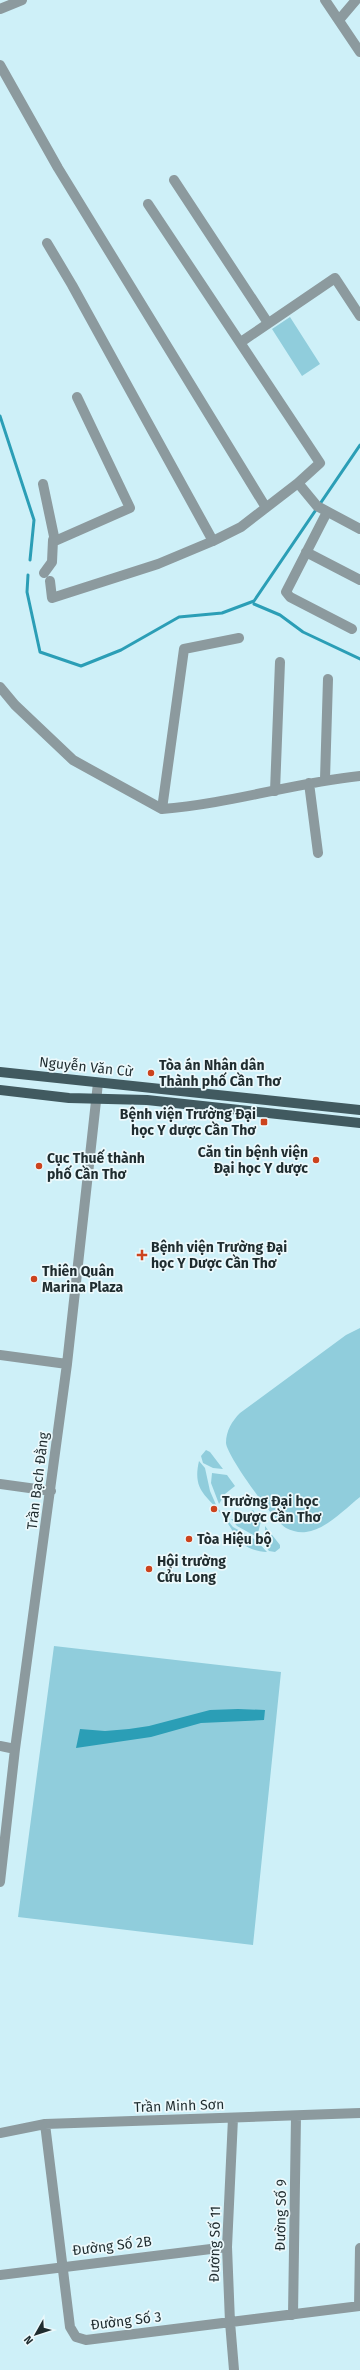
<svg xmlns="http://www.w3.org/2000/svg" width="360" height="2370" font-family="'Fira Sans',sans-serif">
  <rect width="100%" height="100%" fill="#cef0f8"/>
  <path fill="#90cddc" d="M290,317L320,364L302,376L272,329Z
    M360,1328V1497C345,1509 325,1530 306,1532C299,1533 292,1531 286,1528C274,1521 227,1456 226,1443C226,1431 232,1421 240,1413L346,1335Z
    M206,1450L210,1452L223,1469L213,1468L203,1463L201,1456Z
    M199,1461L205,1468L210,1491L217,1507L233,1527L256,1540L267,1552C238,1550 237,1535 222,1515C207,1495 192,1491 199,1461Z
    M212,1473L227,1475L235,1486L225,1494L219,1504L211,1483Z
    M253,1510L261,1521L257,1537L237,1526L231,1519H240Z
    M265,1526L280,1545V1548L275,1552L269,1551L265,1545Z
    M54,1646L281,1672L253,1945L18,1917Z"/>
  <path fill="#2b9eb6" d="M238,1709L265,1710L264,1720L201,1723L151,1737L76,1748L80,1729L105,1731L129,1729L149,1726L210,1710Z"/>
  <g fill="none" stroke-linecap="round" stroke-linejoin="round">
    <path stroke="#2b9eb6" stroke-width="3" d="M0,416L34,520L30,560
      M28,575L27,592L40,652L81,666L121,650L179,617L222,613L254,601L360,445
      M254,604L280,615L303,632L360,659"/>
    <path stroke="#8c9a9e" stroke-width="10" d="M325,0L360,52
      M0,9L22,0
      M339,20L356,0
      M0,65L58,168L265,506
      M174,180L268,323
      M47,243L72,285L213,541
      M241,342L335,278L360,316
      M298,483L317,506L360,529
      M43,484L55,541L130,508L77,397
      M327,512L286,592L290,597L352,629
      M306,552L360,580
      M44,573L52,562L53,540
      M50,581L52,598L158,564L213,541L241,527L298,483L320,463L148,204
      M0,687L15,705L73,760L162,809L184,649L239,638
      M325,779L328,679
      M309,783L318,853
      M275,791L280,662
      M162,809C229,804 293,783 360,776
      M0,1355L67,1364
      M0,1484L51,1491
      M0,1746L15,1749
      M0,1882L15,1749L67,1364L98,1083
      M233,2118L227,2247L230,2322L234,2370
      M45,2124L70,2327L76,2337L86,2340L360,2306
      M0,2133L45,2124L360,2113
      M0,2275L227,2247
      M359,2306L360,2248
      M293,2315L296,2116"/>
    <path stroke="#415a60" stroke-width="10" d="M0,1072L360,1110
      M0,1090L69,1098L147,1100L360,1123"/>
  </g>
  <g fill="#cc431d" stroke="#ecf9fc" stroke-width="1.5">
    <circle cx="151" cy="1073" r="4"/>
    <rect x="260" y="1118" width="8" height="8" rx="2"/>
    <circle cx="316" cy="1160" r="4"/>
    <circle cx="39" cy="1166" r="4"/>
    <path d="M140 1249h4v4h4v4h-4v4h-4v-4h-4v-4h4z"/>
    <circle cx="34" cy="1279" r="4"/>
    <circle cx="214" cy="1509" r="4"/>
    <circle cx="189" cy="1539" r="4"/>
    <circle cx="149" cy="1569" r="4"/>
  </g>
  <g text-anchor="middle" dominant-baseline="central" stroke-width="3.5" stroke-linejoin="round" paint-order="stroke">
    <g font-size="14" font-weight="bold" fill="#1f2c2f" stroke="#ecf9fc" text-anchor="start">
      <text x="159" y="1065">Tòa án Nhân dân<tspan x="159" dy="16">Thành phố Cần Thơ</tspan></text>
      <text x="256" y="1114" text-anchor="end">Bệnh viện Trường Đại<tspan x="256" dy="16">học Y dược Cần Thơ</tspan></text>
      <text x="308" y="1152" text-anchor="end">Căn tin bệnh viện<tspan x="308" dy="16">Đại học Y dược</tspan></text>
      <text x="47" y="1158">Cục Thuế thành<tspan x="47" dy="16">phố Cần Thơ</tspan></text>
      <text x="151" y="1247">Bệnh viện Trường Đại<tspan x="151" dy="16">học Y Dược Cần Thơ</tspan></text>
      <text x="42" y="1271">Thiên Quân<tspan x="42" dy="16">Marina Plaza</tspan></text>
      <text x="222" y="1501">Trường Đại học<tspan x="222" dy="16">Y Dược Cần Thơ</tspan></text>
      <text x="197" y="1539">Tòa Hiệu bộ</text>
      <text x="157" y="1561">Hội trường<tspan x="157" dy="16">Cửu Long</tspan></text>
    </g>
    <g font-size="14" fill="#1f2c2f" stroke="#ecf9fc">
      <text transform="translate(86 1067) rotate(6)">Nguyễn Văn Cừ</text>
      <text transform="translate(38 1481) rotate(-83)">Trần Bạch Đằng</text>
      <text transform="translate(179 2106) rotate(-2)">Trần Minh Sơn</text>
      <text transform="translate(281 2215) rotate(-89)">Đường Số 9</text>
      <text transform="translate(215 2244) rotate(-89)">Đường Số 11</text>
      <text transform="translate(112 2246) rotate(-7)">Đường Số 2B</text>
      <text transform="translate(126 2321) rotate(-7)">Đường Số 3</text>
    </g>
  </g>
  <g transform="translate(36 2334) rotate(231)" stroke="#ecf9fc" stroke-width="3" paint-order="stroke">
  <path d="M0-3L7 15L0 10L-7 15Z" fill="#1f2c2f"/>
  <text y="-6" font-size="11" font-weight="bold" text-anchor="middle" fill="#1f2c2f">N</text>
  </g>
</svg>
